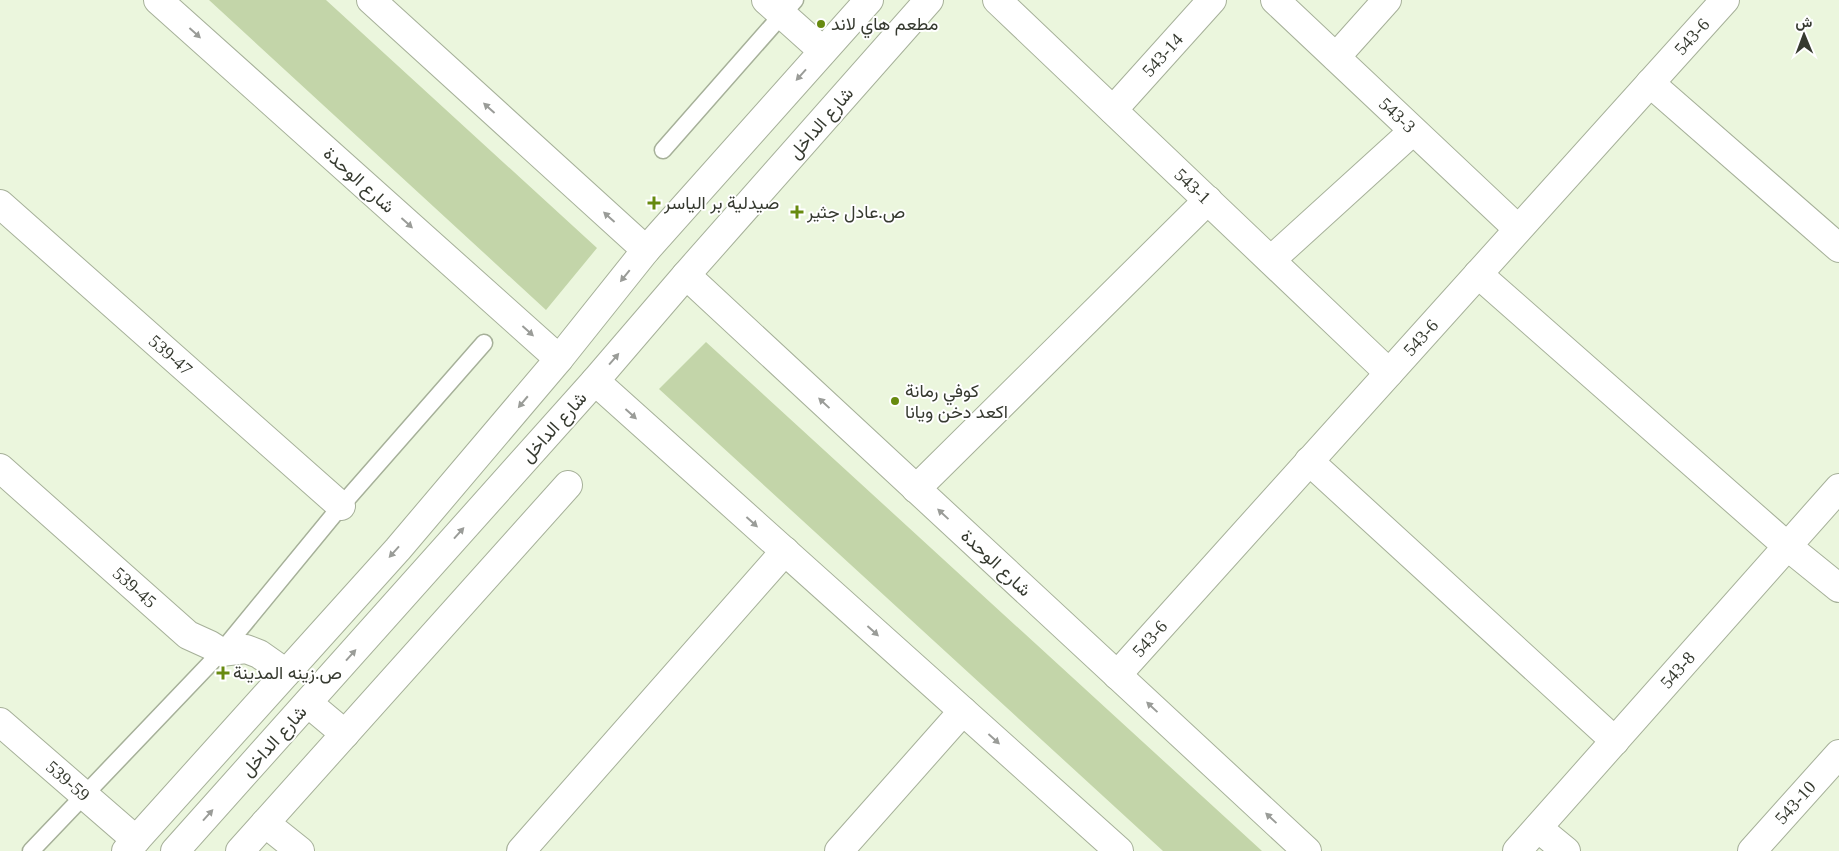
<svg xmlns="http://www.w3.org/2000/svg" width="1839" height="851" font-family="'Times New Roman',Vazirmatn,serif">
  <rect width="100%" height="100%" fill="#ebf6dd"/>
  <path fill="#c3d5a9" d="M209,0H326L597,248L546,310Z
    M706,342L1262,851H1163L659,389Z"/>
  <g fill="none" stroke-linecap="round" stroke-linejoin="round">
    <defs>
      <path id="service" d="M663,150L795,0
        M31,851L221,652L341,506L484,343"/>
      <g id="minor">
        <path d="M766,0L823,51"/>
        <path id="s1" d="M997,0L1389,373"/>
        <path id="s2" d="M1275,0L1518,229"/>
        <path d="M1336,57L1387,0"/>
        <path d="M1650,83L1839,248"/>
        <path id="s3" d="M1113,110L1212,0"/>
        <path id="s4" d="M0,204L341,506"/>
        <path d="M1271,260L1413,131"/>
        <path d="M1478,274L1787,546L1839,588"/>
        <path d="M1309,461L1615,741"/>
        <path id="s5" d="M0,468L188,635L210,645L221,652L246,649L259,654L286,673"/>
        <path d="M916,489L1208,200"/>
        <path id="s6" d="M1117,675L1725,0"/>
        <path d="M308,703L345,734"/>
        <path id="s7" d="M0,722L136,840"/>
        <path d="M265,823L300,851"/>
        <path d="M1538,828L1566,851"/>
        <path d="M240,851L568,485"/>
        <path d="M521,851L785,551"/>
        <path d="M839,851L963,711"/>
        <path id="s8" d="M1517,851L1839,488"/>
        <path id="s9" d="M1752,851L1839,754"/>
      </g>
      <path id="tertiary" d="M158,0L559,359
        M371,0L646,250
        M686,275L1307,851
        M595,381L1119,851"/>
      <path id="primary" d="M126,851L398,549L559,359L646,250L869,0
        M175,851L595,381L686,275L929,0"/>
    </defs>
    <use href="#service" stroke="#a6b099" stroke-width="19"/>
    <use href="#minor" stroke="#a6b099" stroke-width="30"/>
    <use href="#tertiary" stroke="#a6b099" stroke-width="30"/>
    <use href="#primary" stroke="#a6b099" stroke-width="30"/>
    <use href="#service" stroke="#fff" stroke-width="16"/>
    <use href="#minor" stroke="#fff" stroke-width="28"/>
    <use href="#tertiary" stroke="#fff" stroke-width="28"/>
    <use href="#primary" stroke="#fff" stroke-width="28"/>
  </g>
  <defs><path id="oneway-solid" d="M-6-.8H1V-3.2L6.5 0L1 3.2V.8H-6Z" transform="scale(1.25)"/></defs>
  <g fill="#9a9c98">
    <use href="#oneway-solid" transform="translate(195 33) rotate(42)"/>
    <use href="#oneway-solid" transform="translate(801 75) rotate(132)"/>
    <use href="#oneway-solid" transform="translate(489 108) rotate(-138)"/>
    <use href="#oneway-solid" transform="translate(609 217) rotate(-138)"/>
    <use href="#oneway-solid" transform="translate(407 223) rotate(42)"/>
    <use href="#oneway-solid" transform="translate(625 276) rotate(129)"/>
    <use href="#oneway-solid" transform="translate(528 331) rotate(42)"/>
    <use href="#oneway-solid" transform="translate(614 359) rotate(-49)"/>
    <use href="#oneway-solid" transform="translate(523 402) rotate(130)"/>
    <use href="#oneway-solid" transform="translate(824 403) rotate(-137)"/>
    <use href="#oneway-solid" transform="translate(631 414) rotate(42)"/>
    <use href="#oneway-solid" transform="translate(943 514) rotate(-137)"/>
    <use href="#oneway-solid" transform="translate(752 522) rotate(42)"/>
    <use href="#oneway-solid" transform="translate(459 533) rotate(-48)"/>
    <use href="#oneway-solid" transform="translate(394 552) rotate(132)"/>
    <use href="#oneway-solid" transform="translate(873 631) rotate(42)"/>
    <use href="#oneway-solid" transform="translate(351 655) rotate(-48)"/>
    <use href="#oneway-solid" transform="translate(1152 707) rotate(-137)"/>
    <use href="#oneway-solid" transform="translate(994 739) rotate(42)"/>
    <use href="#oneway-solid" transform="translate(208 815) rotate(-48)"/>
    <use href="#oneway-solid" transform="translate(1271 818) rotate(-137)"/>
  </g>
  <g fill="#678a0f" stroke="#fff" stroke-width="2">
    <circle cx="821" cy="24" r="5"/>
    <path d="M651.5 195.5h5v5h5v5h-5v5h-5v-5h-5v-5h5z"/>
    <path d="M794.5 204.5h5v5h5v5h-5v5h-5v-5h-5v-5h5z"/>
    <circle cx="895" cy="401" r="5"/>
    <path d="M220.5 665.5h5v5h5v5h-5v5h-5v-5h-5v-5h5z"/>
  </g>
  <g text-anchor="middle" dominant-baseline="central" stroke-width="4" stroke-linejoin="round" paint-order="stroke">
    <g font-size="18" fill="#363a30" stroke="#fff" text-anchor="start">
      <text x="831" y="24">مطعم هاي لاند</text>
      <text x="664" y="203">صيدلية بر الياسر</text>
      <text x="807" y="212">ص.عادل جثير</text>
      <text x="905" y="391">كوفي رمانة<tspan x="905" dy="21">اكعد دخن ويانا</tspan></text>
      <text x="233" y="673">ص.زينه المدينة</text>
    </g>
    <g font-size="18" fill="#363a30" stroke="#fff">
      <text stroke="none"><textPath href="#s6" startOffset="859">543-6</textPath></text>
      <text stroke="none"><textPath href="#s3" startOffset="74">543-14</textPath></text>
      <text stroke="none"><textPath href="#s2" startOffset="168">543-3</textPath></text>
      <text transform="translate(821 123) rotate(-49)">شارع الداخل</text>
      <text transform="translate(359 180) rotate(42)">شارع الوحدة</text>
      <text stroke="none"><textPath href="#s1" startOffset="270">543-1</textPath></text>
      <text stroke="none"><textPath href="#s6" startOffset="454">543-6</textPath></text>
      <text stroke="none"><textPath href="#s4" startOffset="228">539-47</textPath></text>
      <text transform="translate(554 427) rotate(-48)">شارع الداخل</text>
      <text transform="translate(996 563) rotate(43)">شارع الوحدة</text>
      <text stroke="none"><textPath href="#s5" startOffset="180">539-45</textPath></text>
      <text stroke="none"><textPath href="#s6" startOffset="49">543-6</textPath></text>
      <text stroke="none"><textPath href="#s8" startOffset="242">543-8</textPath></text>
      <text transform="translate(274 741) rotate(-48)">شارع الداخل</text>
      <text stroke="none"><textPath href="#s7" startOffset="90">539-59</textPath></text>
      <text stroke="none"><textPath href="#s9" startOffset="65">543-10</textPath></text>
    </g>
  </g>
  <g transform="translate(1804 35) rotate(359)" stroke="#ffffff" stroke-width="4" paint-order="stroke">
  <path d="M0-4L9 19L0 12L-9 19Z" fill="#363a30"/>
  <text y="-8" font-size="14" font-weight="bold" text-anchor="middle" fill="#363a30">ش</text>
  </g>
</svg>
